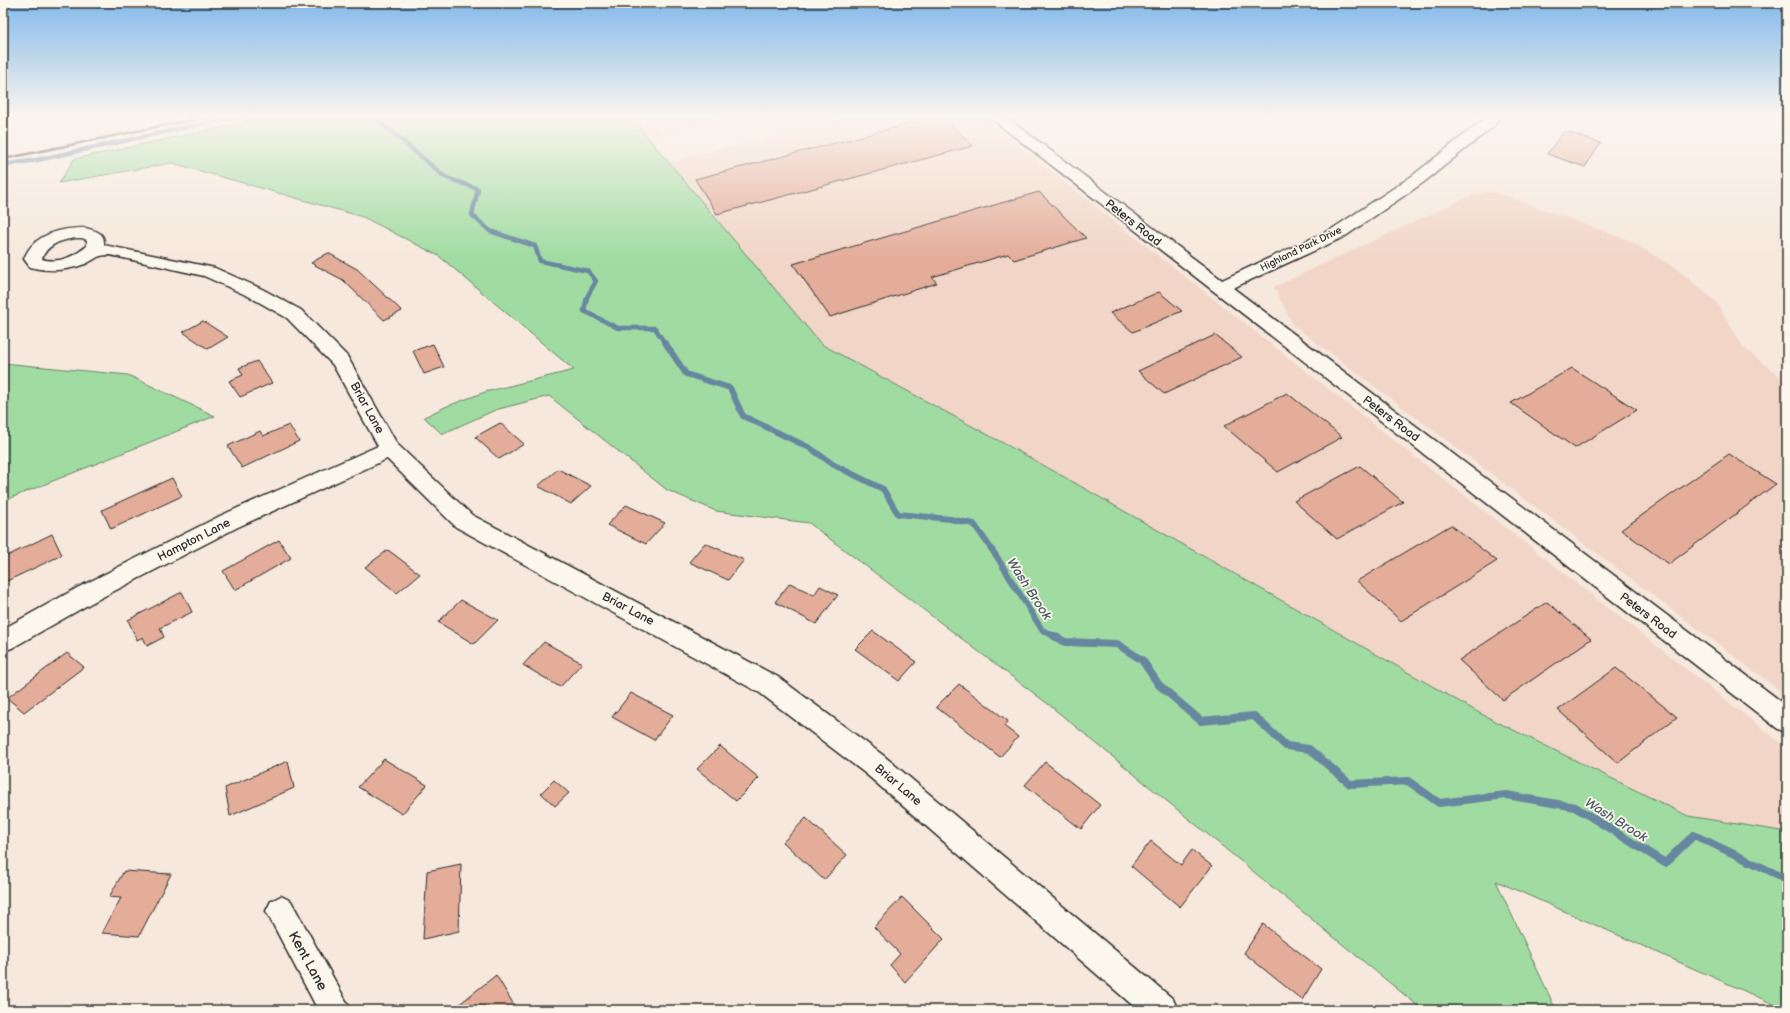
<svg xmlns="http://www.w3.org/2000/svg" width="1790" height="1013" font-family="'Balsamiq Sans',sans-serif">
  <rect width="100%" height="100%" fill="#f6e8dc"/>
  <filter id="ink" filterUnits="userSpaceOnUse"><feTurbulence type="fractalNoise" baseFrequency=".025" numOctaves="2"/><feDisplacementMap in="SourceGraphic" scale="8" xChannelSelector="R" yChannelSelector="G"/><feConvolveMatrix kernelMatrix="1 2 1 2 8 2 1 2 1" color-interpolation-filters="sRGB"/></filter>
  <g filter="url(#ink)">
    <path fill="#f1d6c8" d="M630,116H726L647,137Z
      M851,116H980L1787,748V832L1688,816L1483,715L1036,461L821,344L669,162Z
      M1493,191L1628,240L1674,267L1716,302L1744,348L1787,382V696L1293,325L1274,287L1472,195Z"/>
    <path fill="#a0dca2" stroke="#668466" d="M274,116H630L821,344L1036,461L1483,715L1688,816L1787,832V1010L1496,881L1556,1010H1423L1048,704L809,523L716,511L667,490L549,396L495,410L442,434L424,417L445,407L485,392L574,370L439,256L363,217L172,163L59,183L74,159Z
      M3,363L128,375L215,416L3,501Z"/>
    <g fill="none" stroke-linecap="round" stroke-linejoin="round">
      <path stroke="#66879f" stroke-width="4.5" d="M376,116L379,121L445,177L478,189L472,215L490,231L535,246L540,261L588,271L596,281L587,297L584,311L618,328H655L666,345
        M3,153V157
        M3,165L37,160L238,116"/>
      <path stroke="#66879f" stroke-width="6" d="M666,344L686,374L730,388L743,416L810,448L834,465L883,489L898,514L950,519L974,524L997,557L1042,630L1056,637"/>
      <path stroke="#66879f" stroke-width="8" d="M1054,636L1065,642L1117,644L1142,660L1159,685L1201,721L1254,716L1286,746L1309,749L1350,784L1408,781L1439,803L1506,795L1575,807L1665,863L1694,835L1787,879"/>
    </g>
    <path fill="#e4ad9a" stroke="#2b2b2b" d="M940,116H943L973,146L717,214L695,179Z
      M1564,131L1601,143L1585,167L1547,154Z
      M1039,192L1086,238L1014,260L1008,254L932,277L937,283L830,317L793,264Z
      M328,253L357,269L402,311L384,320L343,280L311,263Z
      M1159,292L1182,311L1133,332L1110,313Z
      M203,321L228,337L208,349L183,332Z
      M1215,335L1242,357L1164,394L1138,371Z
      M433,344L444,367L424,374L413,351Z
      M257,361L272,383L240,397L229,381L243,375L239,368Z
      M1572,368L1637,410L1575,448L1511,403Z
      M1287,393L1342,437L1278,472L1224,426Z
      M500,423L524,444L499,459L475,437Z
      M289,425L299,441L242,468L228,446L260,431L263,436Z
      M1729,454L1776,484L1669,564L1621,530Z
      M1360,466L1403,502L1337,539L1294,501Z
      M558,469L591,486L571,504L538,486Z
      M172,478L182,496L111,529L102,510Z
      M626,505L665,523L646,544L607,525Z
      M1451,525L1497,561L1401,621L1357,581Z
      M52,534L62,555L7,581L3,571V558Z
      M279,540L291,558L235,590L223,571Z
      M705,543L744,560L728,580L689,562Z
      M388,550L420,574L397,593L365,567Z
      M790,583L814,595L820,586L838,595L816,624L775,602Z
      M182,592L192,612L160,628L164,637L147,646L143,637L137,640L128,620Z
      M461,600L498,620L474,644L438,622Z
      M1547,602L1591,639L1503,700L1459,660Z
      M873,631L916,662L899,681L855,649Z
      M544,642L582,663L560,687L523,665Z
      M67,653L84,667L24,712L7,698Z
      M1616,668L1677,717L1618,763L1558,710Z
      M959,684L1008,721L1004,726L1018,737L1000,757L936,707Z
      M631,693L673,715L654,740L612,717Z
      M720,746L759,778L736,801L697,769Z
      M384,759L427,785L402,814L358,787Z
      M288,761L294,788L230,816L225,788Z
      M1045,762L1100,805L1081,829L1025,785Z
      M554,780L569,793L555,806L541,793Z
      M806,818L847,855L824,880L783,842Z
      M1151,841L1181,865L1192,850L1212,866L1180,907L1131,866Z
      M461,864L459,931L423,939L427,871Z
      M124,871L171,874L139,936L102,933L121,898L109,897Z
      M902,897L944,939L905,982L890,965L900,954L874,927Z
      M1263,924L1321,969L1302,1000L1244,953Z
      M496,975L517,1010H452Z"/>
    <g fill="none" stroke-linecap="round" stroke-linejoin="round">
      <defs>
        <path id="minor" d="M988,116H1005L1222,280L1332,229L1412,176L1483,120L1485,116H1500L1494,126L1424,182L1344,237L1233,288L1787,706V733L1778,729Z
          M85,228C96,231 105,232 104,245L215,268L262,289L301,310L347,356L397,444L472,515L778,677L884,756L1173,999L1178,1010H1138L866,774L760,693L456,527L387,459L238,527L93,602L12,648L3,651V629L77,588L222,515L378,446L333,365L287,318L250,297L204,276L110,255C96,255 97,259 85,264C66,271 49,272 30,267L24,259C33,234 61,228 85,228ZM75,238H82L87,240V246C75,256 59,264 42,259C46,245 61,240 75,238Z
          M281,896L291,901L351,1010H318L266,911L271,901Z"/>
      </defs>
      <use href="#minor" stroke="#2b2b2b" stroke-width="3"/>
      <use href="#minor" fill="#fbf7ec" fill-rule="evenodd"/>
      <path stroke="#2b2b2b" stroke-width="2.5" d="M3,159L209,116"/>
    </g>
  </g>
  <linearGradient id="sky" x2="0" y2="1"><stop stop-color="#84baea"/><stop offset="0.45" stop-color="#fbf5ef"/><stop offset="1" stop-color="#fbf5ef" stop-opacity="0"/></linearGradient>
  <rect width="1790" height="258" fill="url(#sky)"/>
  <g text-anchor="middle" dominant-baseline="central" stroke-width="3.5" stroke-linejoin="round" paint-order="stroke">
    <g font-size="10" fill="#2b2b2b" stroke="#fbf7ec">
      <text transform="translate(1301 249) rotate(-26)">Highland Park Drive</text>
    </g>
    <g font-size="12" fill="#2b2b2b" stroke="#fbf7ec">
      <text transform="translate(1133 223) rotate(38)">Peters Road</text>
      <text transform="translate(367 408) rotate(61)">Briar Lane</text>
      <text transform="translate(1391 419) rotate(37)">Peters Road</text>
      <text transform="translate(194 540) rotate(-27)">Hampton Lane</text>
      <text transform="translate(628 609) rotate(28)">Briar Lane</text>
      <text transform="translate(1648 616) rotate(37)">Peters Road</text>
      <text transform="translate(898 785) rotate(40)">Briar Lane</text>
    </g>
    <g font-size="13" font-style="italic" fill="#495965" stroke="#fbf7ec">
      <text transform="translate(1029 589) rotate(57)">Wash Brook</text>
      <text transform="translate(1616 820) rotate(32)">Wash Brook</text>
    </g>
    <g font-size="14" fill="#2b2b2b" stroke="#fbf7ec">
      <text transform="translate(308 961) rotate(61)">Kent Lane</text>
    </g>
  </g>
  <rect width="1790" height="1013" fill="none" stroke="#fbf7ec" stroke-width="16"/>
  <rect x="8" y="8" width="1774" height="997" fill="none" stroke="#2b2b2b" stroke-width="1.5" filter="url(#ink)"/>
</svg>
